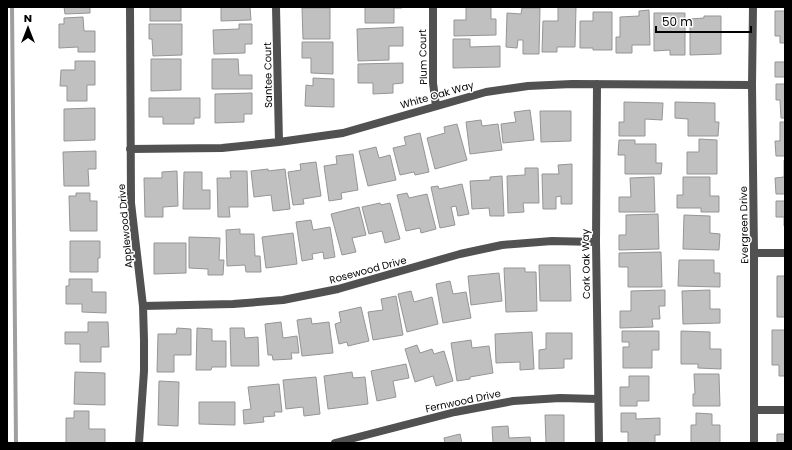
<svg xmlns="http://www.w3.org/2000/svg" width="792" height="450" font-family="Poppins,sans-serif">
  <rect width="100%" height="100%" fill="#fff"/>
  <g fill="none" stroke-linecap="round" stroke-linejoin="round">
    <path stroke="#9f9f9f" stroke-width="4" d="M12,7L16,443"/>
  </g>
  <path fill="#c0c0c0" stroke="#959595" d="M64,7H90V13L65,14Z
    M150,7H181V21H150Z
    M221,7H250L251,20L221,21Z
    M365,7H402V8H394V23H365Z
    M466,7H491V19H496V35L454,36V20H466Z
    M558,7H576L575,47H557V52H542L543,21H558Z
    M302,8H330V39H303Z
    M522,8H540L539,54H523V40H518L517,48L506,47L507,13L521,14Z
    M649,10L650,45H632V53H616V37H620V17L639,16V11Z
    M775,11H785V43H780V36H775Z
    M593,12H612V50H593V48H580V21H593Z
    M654,13H685V55H670V50L654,51Z
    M704,16H721V54L690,55V19L704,18Z
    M83,17L84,31H95V52H78V47L59,48V24H64V18Z
    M149,24H182V55L153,56L152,39H149Z
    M239,24H252V44H245V53L214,54L213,30L239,29Z
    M403,27V46H389V60L358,61L357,29Z
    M453,39H470V47L500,46V67L453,68Z
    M302,42H333V74L311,73V58H302Z
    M151,59H181V90L151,91Z
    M212,59H238L239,75H252V89H212Z
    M75,61H95V85H87V101H67V86H60L61,70H75Z
    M775,62H785V77H775Z
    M403,63V83L393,84V93L373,94V83H358V64Z
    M313,78L334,79V107L305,106L306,85L313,86Z
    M776,84H785V118H781L780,100H776Z
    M252,93V114H244V122L215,123V94Z
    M149,98H200V118H194V124H163V117H149Z
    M624,102L663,103L662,120L645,119V136H619V122H624Z
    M675,102L715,103V122H719L718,136H688V119L675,118Z
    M95,108V140L64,141V109Z
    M530,110L534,140L503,143L501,124L516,122L514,112Z
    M540,111H571V141L541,142Z
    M481,120L482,126L498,124L502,150L470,154L466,122Z
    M780,122H785V156H776L775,141H780Z
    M457,124L467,160L435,169L427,138L445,133L444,127Z
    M420,133L429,172L415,175L414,172L400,175L393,148L406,145L404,137Z
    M699,139L717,140V174H687V152H699Z
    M619,140H635V144H656V163H662L661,174H625V155H618Z
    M376,147L379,158L390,155L396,180L368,186L359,151Z
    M96,151V169H88L89,186H64L63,152Z
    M353,154L358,190L341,193L342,199L329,201L324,166L337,164L336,156Z
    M784,160H785V194H776L775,178L784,177Z
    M316,162L321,196L303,199L304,204L293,205L288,172L301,170L300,164Z
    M572,164V204H561V196L556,197V209H543L542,174H559L558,165Z
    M525,168H538L539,203H523L524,212L508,213L507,176L525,175Z
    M268,169V171L285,169L290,209L273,211L271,195L254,197L251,171Z
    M177,171L178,206L163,207V217H145L144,178H162V172Z
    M230,171H247L248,207H229L230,217H218L217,178H231Z
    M184,172H202V190H210V209H183Z
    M502,176L504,216H490L489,208L472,209L470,181L490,180V177Z
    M654,177L655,212H619V197H631L630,178Z
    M683,177H710V196H719V212H701V208H677V195H683Z
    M462,184L469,214L458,216L456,206L451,207L455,225L440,228L431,187L438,186L439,189Z
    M76,193H90V201H97V231H70L69,196H76Z
    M407,193L409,198L427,194L436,229L421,233L420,228L406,231L397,195Z
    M776,201H785V226H784V217H776Z
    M380,203L381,205L390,203L400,239L385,243L382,231L369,234L362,207Z
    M359,207L366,235L352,238L356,252L342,255L331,214Z
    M658,214L659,249L619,250V235H626V215Z
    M684,215L710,216V233L720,234L719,250L683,249Z
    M311,220L313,230L330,227L335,257L324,259L323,252L312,254L313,259L302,261L296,222Z
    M240,229V234H254L255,256H260L261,272H246L245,265L227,266L226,230Z
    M293,233L297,264L266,268L262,237Z
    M189,237L220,238L219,260H224L223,275H208V269L189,268Z
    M70,241H100V258H98V272H70Z
    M154,243H186V273L154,274Z
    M661,252L662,287H628V267H619V253Z
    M679,260H714V273H720V287L678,286Z
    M539,265H570L571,301H540Z
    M504,268H525V272H536L537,311L506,312Z
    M499,273L502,301L471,305L468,276Z
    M777,276H785V317H777Z
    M69,279H92V292H106V313L82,312V304H66V286H69Z
    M450,281L453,294L466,292L471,318L443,323L436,284Z
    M665,290V306H659L660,319H652L653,327L620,328V311H631V291Z
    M710,290V309H720V323L683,324L682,291Z
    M411,291L414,302L432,297L438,324L407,332L398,294Z
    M396,296L403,335L373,340L368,312L383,310L381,299Z
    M361,307L369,341L348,346L347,342L339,344L335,324L341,322L339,312Z
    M311,318L312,324L329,322L333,353L302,356L297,320Z
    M88,322H108L109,347H101V362H80V344H65V332H88Z
    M281,322L283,338L297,336L299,353H291L292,359L273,360L272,355H268L265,324Z
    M177,328L191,329V355H174V372H157L158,334H176Z
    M197,328L212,329V341H226V367H212L211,370H196Z
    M230,328H244L245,338L258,337L259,366H231Z
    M772,330H785V376H779V365H772Z
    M622,331H659V350H652V368H623V347H629V342H622Z
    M681,331L710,332V349H721V369L698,368V364H681Z
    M532,332L534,369L520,370V362L496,363L495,334Z
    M546,333H572V359H564V368L539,369V350L546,349Z
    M471,340L472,348L489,346L493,373L470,377V379L457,381L451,343Z
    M417,345L420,353L432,349L434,354L444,351L453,381L436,386L433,376L415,382L405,349Z
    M406,364L409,378L393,381L396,397L377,401L371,371Z
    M75,372L105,373V405L74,404Z
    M352,372L353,378L365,377L368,404L328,409L324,376Z
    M694,374H719L720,406H693V394H695Z
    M629,376H649V401H637V406H620V387H629Z
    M316,377L320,414L304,416L303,407L286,409L283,380Z
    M159,381L179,382L178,426L158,425Z
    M279,384L282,412H274L275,416L263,417L264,422L244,424L243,410L251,409L248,387Z
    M199,402H235V425L199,424Z
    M74,411H89V429H105V443H66V418H74Z
    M621,413H636V419L660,418V435H655V443H628V432H621Z
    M696,413L712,414V425H720V443H691V425H696Z
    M545,415H564V443H546Z
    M508,426L509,438L530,437L531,443H493L492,427Z
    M460,434L462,443H445L444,438Z
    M777,434H785V443H777Z"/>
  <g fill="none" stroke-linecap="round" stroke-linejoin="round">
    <path stroke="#515151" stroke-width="8" d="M130,7L131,203L143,306L144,340V371L139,443
      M276,7L279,142
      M433,7V83L436,106
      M753,7L752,85L754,253V443
      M597,84L596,242L599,443
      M130,149L222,148L279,142L343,133L486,92L528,86L572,84L752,85
      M754,253H785
      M143,306L233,304L283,300L338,289L460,254L502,245L552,241L596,242
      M754,410H785
      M335,443L455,412L513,401L560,398L598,399"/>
  </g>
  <g text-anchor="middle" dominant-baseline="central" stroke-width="3" stroke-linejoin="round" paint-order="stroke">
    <g font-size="10" fill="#000" stroke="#fff">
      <text transform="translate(423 57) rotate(-91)">Plum Court</text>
      <text transform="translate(268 75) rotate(-91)">Santee Court</text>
      <text transform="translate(437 95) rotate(-16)">White Oak Way</text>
      <text transform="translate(744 225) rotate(-91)">Evergreen Drive</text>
      <text transform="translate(125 226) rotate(-95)">Applewood Drive</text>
      <text transform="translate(586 264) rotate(-91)">Cork Oak Way</text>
      <text transform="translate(368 270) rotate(-15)">Rosewood Drive</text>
      <text transform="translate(463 401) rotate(-12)">Fernwood Drive</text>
    </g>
  </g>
  <rect width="792" height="450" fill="none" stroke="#000000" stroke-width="16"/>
  <g transform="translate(28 28)" stroke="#ffffff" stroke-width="3" paint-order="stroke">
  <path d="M0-3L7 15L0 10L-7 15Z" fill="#000000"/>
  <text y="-6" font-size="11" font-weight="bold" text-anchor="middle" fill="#000000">N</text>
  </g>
  <path d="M656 26v6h95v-6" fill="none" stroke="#000000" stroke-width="2"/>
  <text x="662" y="26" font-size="12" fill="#000000" stroke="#ffffff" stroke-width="3" paint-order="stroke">50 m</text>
</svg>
